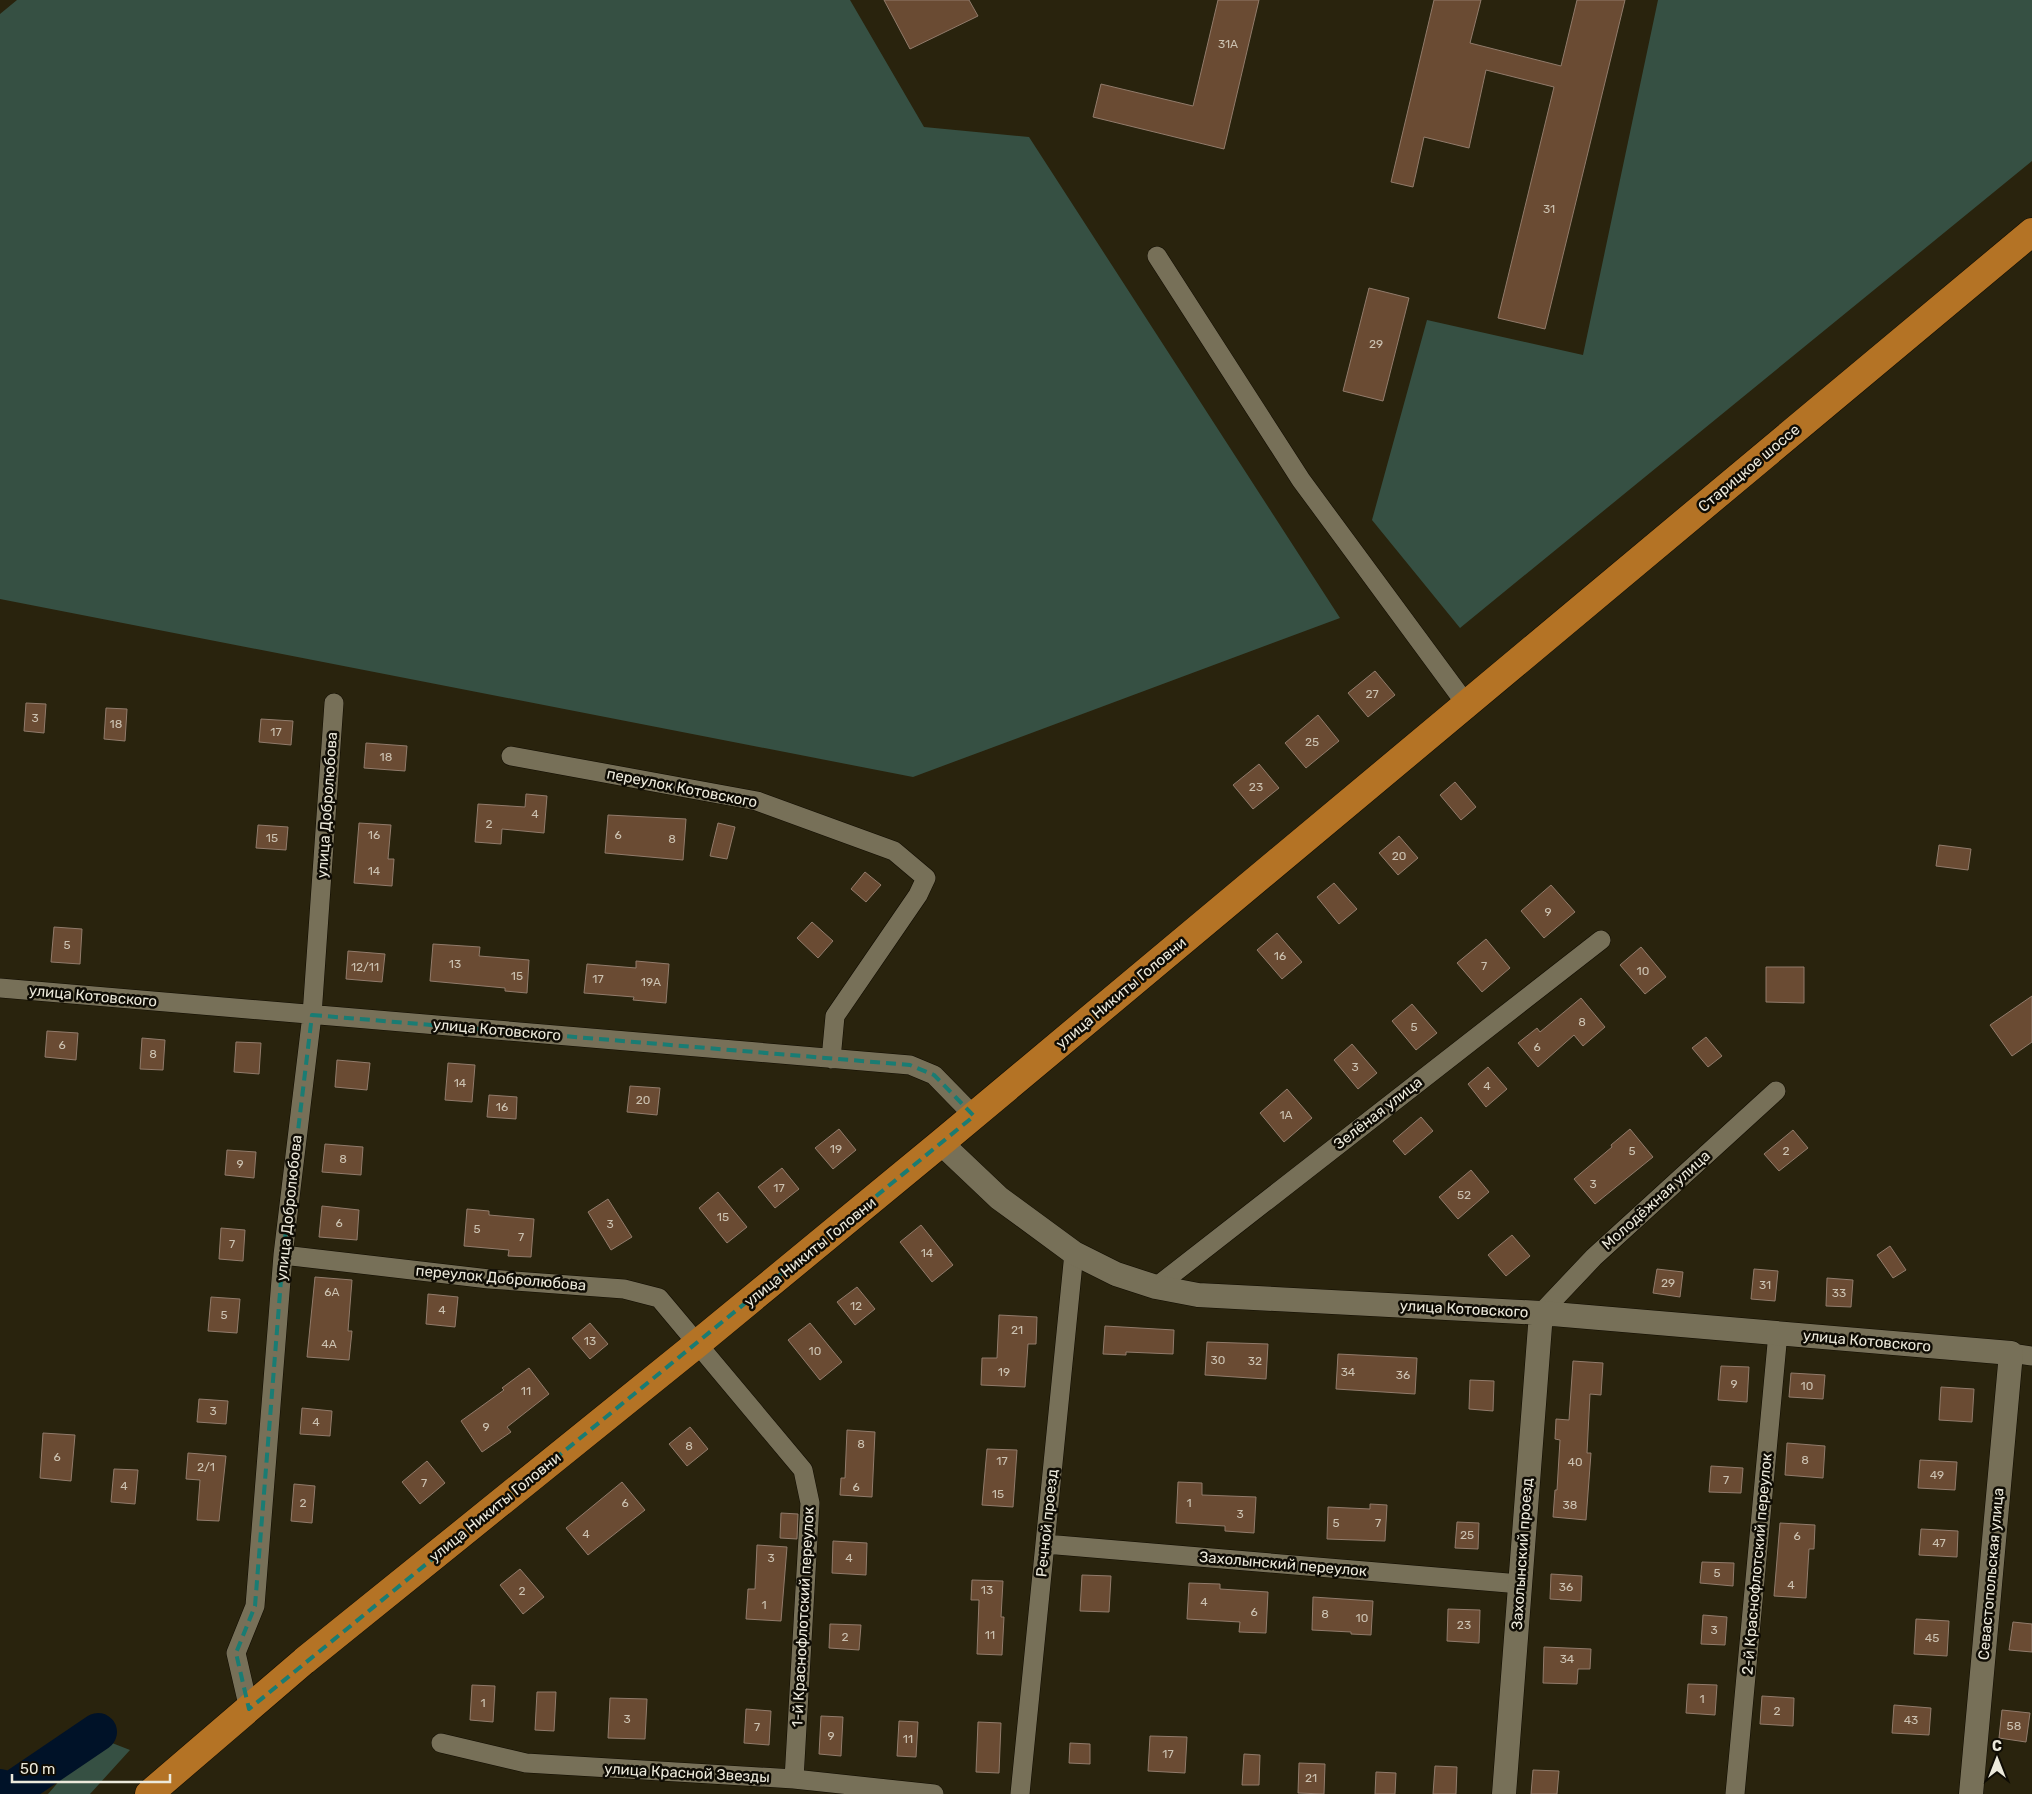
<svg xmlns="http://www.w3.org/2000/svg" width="2032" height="1794" font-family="Rubik,sans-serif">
  <rect width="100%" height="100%" fill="#29230d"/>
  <path fill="#365043" d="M17,0H850L924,127L1029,137L1340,618L913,777L0,599V14Z
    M1658,0H2032V161L1460,628L1372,520L1427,320L1583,355Z
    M107,1741L130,1750L90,1794H48L81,1756Z"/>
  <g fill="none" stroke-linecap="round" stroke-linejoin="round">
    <path stroke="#001228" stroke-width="38" d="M0,1788L11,1791L98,1732"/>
  </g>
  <path fill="#6a4b33" stroke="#917b6b" d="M884,0H969L978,16L910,49Z
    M1218,0H1259L1224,149L1093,117L1101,84L1193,106Z
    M1434,0H1481L1470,43L1561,66L1577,0H1625L1545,329L1498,318L1554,87L1486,70L1469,148L1424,137L1413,187L1391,182Z
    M1369,288L1409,298L1383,401L1343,391Z
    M1375,671L1395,695L1368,717L1348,693Z
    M26,703L46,704L44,733L24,731Z
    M106,708L127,709L125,741L104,739Z
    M1318,715L1339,741L1306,768L1285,743Z
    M261,719L293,721L291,745L259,742Z
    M366,743L407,746L405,771L364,768Z
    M1259,764L1279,788L1253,809L1233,785Z
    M1455,782L1476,807L1461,820L1440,795Z
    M526,794L547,796L544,833L502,829L501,844L475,842L478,804L525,807Z
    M608,815L686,819L683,860L605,853Z
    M359,823L391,825L388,859H394L392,886L354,883Z
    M718,823L735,827L727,859L710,856Z
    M258,825L288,827L286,850L256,848Z
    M1399,836L1418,858L1398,875L1379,853Z
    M1939,845L1971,849L1968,870L1936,866Z
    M865,872L881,885L866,902L851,889Z
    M1334,883L1357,909L1339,924L1317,897Z
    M1551,885L1575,912L1544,938L1521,911Z
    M812,922L833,941L818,958L797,938Z
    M54,927L82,929L80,964L51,962Z
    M1277,933L1302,962L1282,979L1257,950Z
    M1486,939L1510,968L1482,992L1457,963Z
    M433,944L480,947L479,956L529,960L527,993L505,991V988L430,981Z
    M1641,947L1666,977L1645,994L1620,965Z
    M348,951L385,954L382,982L346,979Z
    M636,961L669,964L666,1003L633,1000L634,997L584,993L587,964L636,968Z
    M1766,967H1804V1003L1766,1002Z
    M2032,996V1042L2012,1056L1990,1025Z
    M1581,998L1605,1027L1583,1046L1574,1035L1538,1067L1518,1043L1537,1028L1540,1032Z
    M1412,1004L1437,1033L1416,1050L1392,1021Z
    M47,1031L78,1033L76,1060L45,1057Z
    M1706,1037L1722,1056L1708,1067L1692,1048Z
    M142,1038L165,1040L163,1070L140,1069Z
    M236,1042L261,1043L259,1074L234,1072Z
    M1352,1044L1377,1073L1358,1089L1334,1060Z
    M337,1060L370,1063L367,1090L335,1087Z
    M448,1063L475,1065L472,1102L445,1100Z
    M1488,1067L1507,1089L1486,1107L1468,1084Z
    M630,1086L660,1088L657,1115L627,1112Z
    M1287,1089L1312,1118L1284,1142L1260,1113Z
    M489,1095L517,1097L516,1119L487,1117Z
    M1421,1117L1433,1131L1405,1155L1393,1141Z
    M839,1129L856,1150L833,1169L815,1148Z
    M1630,1129L1653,1157L1595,1204L1574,1179L1612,1147L1611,1145Z
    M1793,1130L1808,1148L1779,1171L1764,1154Z
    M325,1144L363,1147L361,1175L322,1172Z
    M227,1150L256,1152L254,1178L225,1175Z
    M782,1168L799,1189L775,1208L758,1187Z
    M1471,1170L1489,1192L1458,1219L1439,1197Z
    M718,1192L747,1227L727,1243L699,1208Z
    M608,1199L632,1237L611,1250L588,1212Z
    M322,1206L359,1210L357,1240L319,1237Z
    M467,1209L489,1211V1215L534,1219L531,1257L508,1256L509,1250L464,1246Z
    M921,1225L953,1265L932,1282L900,1242Z
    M221,1228L245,1230L243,1261L219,1259Z
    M1512,1235L1530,1256L1506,1276L1488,1255Z
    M1890,1246L1906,1270L1893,1278L1877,1255Z
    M1657,1269L1683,1272L1680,1297L1653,1293Z
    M1754,1269L1778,1271L1775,1301L1751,1299Z
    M315,1277L352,1280L348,1331H352L349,1360L307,1357Z
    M1827,1278L1853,1280L1851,1307L1826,1306Z
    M857,1287L875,1309L855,1325L837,1302Z
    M428,1294L458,1297L455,1327L426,1324Z
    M211,1297L240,1299L237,1333L208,1331Z
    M999,1315L1037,1317L1036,1344H1028L1025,1387L981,1385L982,1358H997Z
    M590,1323L608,1344L590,1359L572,1338Z
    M810,1323L842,1362L820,1380L788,1340Z
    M1105,1326L1174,1330L1173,1354L1126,1352V1355L1103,1354Z
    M1207,1342L1268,1344L1266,1379L1205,1375Z
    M1338,1354L1417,1358L1415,1394L1336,1389Z
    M1573,1361L1603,1363L1601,1395L1590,1394L1587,1453H1591L1586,1520L1553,1517L1555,1490H1557L1560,1440L1555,1439L1556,1419L1569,1420Z
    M1721,1366L1749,1367L1747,1402L1718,1400Z
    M529,1368L549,1394L507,1427L511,1432L482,1452L461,1421L504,1390L502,1388Z
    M1791,1373L1825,1375L1823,1399L1789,1397Z
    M1470,1380L1494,1381L1493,1411L1469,1409Z
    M1941,1387L1974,1389L1972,1422L1939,1420Z
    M199,1399L228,1401L226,1424L197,1422Z
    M302,1408L332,1411L330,1436L300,1434Z
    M690,1427L708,1449L687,1466L669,1444Z
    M847,1430L875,1432L872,1497L840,1495L841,1478H845Z
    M43,1433L75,1435L71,1481L40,1478Z
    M1787,1443L1825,1446L1823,1478L1785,1475Z
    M987,1449L1017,1450L1013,1507L982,1505Z
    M188,1453L226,1456L219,1521L197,1520L200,1480L186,1479Z
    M1920,1460L1957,1462L1955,1490L1918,1488Z
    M427,1461L445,1483L420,1504L402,1482Z
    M1711,1466L1743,1468L1741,1493L1709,1492Z
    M114,1469L138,1470L135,1504L111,1502Z
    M622,1482L645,1510L588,1555L566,1528Z
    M1178,1482L1202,1483V1495L1256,1497L1254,1533L1225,1531V1526L1176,1523Z
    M294,1484L315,1486L312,1523L291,1521Z
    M1370,1504L1387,1505L1385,1541L1327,1539L1328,1507L1370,1509Z
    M781,1513L798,1514L797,1539L780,1538Z
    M1457,1522L1479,1523L1478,1549L1455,1548Z
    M1780,1523L1815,1525L1814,1549H1809L1806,1598L1774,1596Z
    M1921,1529L1958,1531L1957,1557L1919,1555Z
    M833,1541L867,1543L866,1575L832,1573Z
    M757,1545L787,1547L781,1621L746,1619L748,1589H755Z
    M1702,1562L1734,1563L1733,1586L1700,1583Z
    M520,1569L544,1597L523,1614L500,1585Z
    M1551,1574L1582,1576L1581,1601L1550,1599Z
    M1082,1575L1111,1576L1109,1612L1080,1611Z
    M972,1580L1003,1581L1001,1617H1004L1002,1655L977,1654L979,1600H971Z
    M1189,1583L1220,1584V1589L1268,1592L1266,1633L1239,1632L1240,1622L1187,1619Z
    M1313,1597L1373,1601L1371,1635L1351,1634V1632L1312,1630Z
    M1448,1609L1480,1610L1479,1643L1447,1641Z
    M1703,1615L1727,1617L1725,1645L1701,1644Z
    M1916,1619L1949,1621L1947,1656L1914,1654Z
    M2013,1622L2032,1624V1652L2009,1650Z
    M830,1624L861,1625L859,1650L829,1648Z
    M1544,1647L1591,1649L1590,1669H1578L1577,1684L1543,1683Z
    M1688,1684L1717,1685L1715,1715L1686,1713Z
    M472,1685L495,1686L493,1722L470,1720Z
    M537,1692H556L554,1731L535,1730Z
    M1762,1696L1794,1698L1793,1726L1760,1724Z
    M610,1698L647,1699L645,1739L608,1738Z
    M1894,1705L1931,1708L1929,1735L1892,1733Z
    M746,1709L771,1711L769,1745L744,1743Z
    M2002,1710L2030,1713L2026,1742L1999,1738Z
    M821,1716L843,1717L841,1756L819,1754Z
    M899,1721L918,1722L916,1757L897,1756Z
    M978,1722L1001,1723L999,1773L976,1772Z
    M1150,1736L1187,1737L1185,1773L1148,1771Z
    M1070,1743L1090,1744V1764L1069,1763Z
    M1244,1754L1260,1755L1259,1785H1242Z
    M1299,1763L1325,1764L1324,1794L1298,1793Z
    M1435,1766L1457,1767L1456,1794H1433Z
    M1533,1770L1559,1771L1557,1794H1531Z
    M1376,1772L1396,1773L1395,1794H1375Z"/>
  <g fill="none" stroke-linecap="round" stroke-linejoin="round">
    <defs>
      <path id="minor" d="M1157,256L1301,480L1466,704
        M511,756L757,801L894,851L926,878L918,895L835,1016L831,1059
        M0,988L910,1065L934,1075L974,1116
        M283,1255L489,1279L624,1289L659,1298L803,1470L810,1503L794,1779
        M1156,1287L1601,940
        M1541,1313L1594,1257L1776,1091
        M2011,1353L2032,1356
        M1045,1544L1520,1584
        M249,1709L236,1653L255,1606L283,1255L312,1015L334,703
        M441,1743L526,1763L794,1779L934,1794
        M1020,1794L1074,1253
        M1735,1794L1778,1333"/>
      <path id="tertiary" d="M941,1143L999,1198L1074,1253L1116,1274L1156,1287L1198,1295L1541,1313L2011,1353L1971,1794
        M1504,1794L1541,1313"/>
      <path id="primary" d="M149,1794L304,1661L697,1344L941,1143L2032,232"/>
    </defs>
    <use href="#minor" stroke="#110c00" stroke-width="20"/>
    <use href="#tertiary" stroke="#110c00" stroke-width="25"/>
    <use href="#primary" stroke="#110c00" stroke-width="29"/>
    <use href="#minor" stroke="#777058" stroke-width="19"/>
    <use href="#tertiary" stroke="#777058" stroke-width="24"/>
    <use href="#primary" stroke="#b47325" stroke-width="28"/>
  </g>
  <path fill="none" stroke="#1a7c73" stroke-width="4" stroke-dasharray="10 6" stroke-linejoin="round" d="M312,1015L910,1065L934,1075L974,1116L249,1709L236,1653L255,1606L283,1255Z"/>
  <g text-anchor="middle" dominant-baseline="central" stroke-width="5" stroke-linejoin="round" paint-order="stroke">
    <g font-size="12" fill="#ccc2b1">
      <text x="1228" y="44">31А</text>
      <text x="1549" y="209">31</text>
      <text x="1376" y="344">29</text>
      <text x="1372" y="694">27</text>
      <text x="35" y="718">3</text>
      <text x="116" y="724">18</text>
      <text x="276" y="732">17</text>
      <text x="1312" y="742">25</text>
      <text x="386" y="757">18</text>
      <text x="1256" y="787">23</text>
      <text x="535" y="814">4</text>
      <text x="489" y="824">2</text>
      <text x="374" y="835">16</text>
      <text x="618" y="835">6</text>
      <text x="272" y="838">15</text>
      <text x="672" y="839">8</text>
      <text x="1399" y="856">20</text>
      <text x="374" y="871">14</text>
      <text x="1548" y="912">9</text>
      <text x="67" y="945">5</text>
      <text x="1280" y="956">16</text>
      <text x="455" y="964">13</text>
      <text x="1484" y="966">7</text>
      <text x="365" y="967">12/11</text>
      <text x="1643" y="971">10</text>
      <text x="517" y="976">15</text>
      <text x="598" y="979">17</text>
      <text x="651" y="982">19А</text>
      <text x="1582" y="1022">8</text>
      <text x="1414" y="1027">5</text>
      <text x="62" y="1045">6</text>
      <text x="1537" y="1047">6</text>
      <text x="153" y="1054">8</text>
      <text x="1355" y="1067">3</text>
      <text x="460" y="1083">14</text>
      <text x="1487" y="1086">4</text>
      <text x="643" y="1100">20</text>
      <text x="502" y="1107">16</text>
      <text x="1286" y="1115">1А</text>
      <text x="836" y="1149">19</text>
      <text x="1632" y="1151">5</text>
      <text x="1786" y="1151">2</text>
      <text x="343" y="1159">8</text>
      <text x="240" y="1164">9</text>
      <text x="1593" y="1184">3</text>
      <text x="779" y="1188">17</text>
      <text x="1464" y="1195">52</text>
      <text x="723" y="1217">15</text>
      <text x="339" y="1223">6</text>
      <text x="610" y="1224">3</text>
      <text x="477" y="1229">5</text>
      <text x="521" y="1237">7</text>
      <text x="232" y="1244">7</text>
      <text x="927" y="1253">14</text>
      <text x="1668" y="1283">29</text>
      <text x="1765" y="1285">31</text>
      <text x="332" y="1292">6А</text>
      <text x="1839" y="1293">33</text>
      <text x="856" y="1306">12</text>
      <text x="442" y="1310">4</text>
      <text x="224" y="1315">5</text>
      <text x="1017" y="1330">21</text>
      <text x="590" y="1341">13</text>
      <text x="329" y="1344">4А</text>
      <text x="815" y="1351">10</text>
      <text x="1218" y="1360">30</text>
      <text x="1255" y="1361">32</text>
      <text x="1004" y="1372">19</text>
      <text x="1348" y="1372">34</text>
      <text x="1403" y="1375">36</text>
      <text x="1734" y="1384">9</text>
      <text x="1807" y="1386">10</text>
      <text x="526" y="1391">11</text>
      <text x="213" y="1411">3</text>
      <text x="316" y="1422">4</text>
      <text x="486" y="1427">9</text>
      <text x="861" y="1444">8</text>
      <text x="689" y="1446">8</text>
      <text x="57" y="1457">6</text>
      <text x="1805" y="1460">8</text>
      <text x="1002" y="1461">17</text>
      <text x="1575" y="1462">40</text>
      <text x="206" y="1467">2/1</text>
      <text x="1937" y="1475">49</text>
      <text x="1726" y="1480">7</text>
      <text x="424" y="1483">7</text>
      <text x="124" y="1486">4</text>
      <text x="856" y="1487">6</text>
      <text x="998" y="1494">15</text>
      <text x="303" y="1503">2</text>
      <text x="625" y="1503">6</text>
      <text x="1189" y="1503">1</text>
      <text x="1570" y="1505">38</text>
      <text x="1240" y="1514">3</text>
      <text x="1336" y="1523">5</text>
      <text x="1378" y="1523">7</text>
      <text x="586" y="1534">4</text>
      <text x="1467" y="1535">25</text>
      <text x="1797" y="1536">6</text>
      <text x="1939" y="1543">47</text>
      <text x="771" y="1558">3</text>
      <text x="849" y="1558">4</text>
      <text x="1717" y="1573">5</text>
      <text x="1791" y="1585">4</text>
      <text x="1566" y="1587">36</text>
      <text x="987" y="1590">13</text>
      <text x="522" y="1591">2</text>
      <text x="1204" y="1602">4</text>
      <text x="764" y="1605">1</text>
      <text x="1254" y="1612">6</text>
      <text x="1325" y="1614">8</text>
      <text x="1362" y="1618">10</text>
      <text x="1464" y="1625">23</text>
      <text x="1714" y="1630">3</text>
      <text x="990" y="1635">11</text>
      <text x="845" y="1637">2</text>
      <text x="1932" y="1638">45</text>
      <text x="1567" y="1659">34</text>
      <text x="1702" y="1699">1</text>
      <text x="483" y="1703">1</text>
      <text x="1777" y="1711">2</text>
      <text x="627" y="1719">3</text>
      <text x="1911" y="1720">43</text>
      <text x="2014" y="1726">58</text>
      <text x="757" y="1727">7</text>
      <text x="831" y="1736">9</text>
      <text x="908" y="1739">11</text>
      <text x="1168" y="1754">17</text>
      <text x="1311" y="1778">21</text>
    </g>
    <g font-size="15" fill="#ece9db" stroke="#0f0c04">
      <text transform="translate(1749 468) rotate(-40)">Старицкое шоссе</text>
      <text transform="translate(682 788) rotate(11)">переулок Котовского</text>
      <text transform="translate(327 805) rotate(-86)">улица Добролюбова</text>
      <text transform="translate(1121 993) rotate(-40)">улица Никиты Головни</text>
      <text transform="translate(93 996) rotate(5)">улица Котовского</text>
      <text transform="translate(497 1030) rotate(5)">улица Котовского</text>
      <text transform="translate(1378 1113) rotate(-38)">Зелёная улица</text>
      <text transform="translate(1656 1200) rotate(-42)">Молодёжная улица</text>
      <text transform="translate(289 1208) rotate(-84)">улица Добролюбова</text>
      <text transform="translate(810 1252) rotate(-39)">улица Никиты Головни</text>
      <text transform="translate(501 1278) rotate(5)">переулок Добролюбова</text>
      <text transform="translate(1464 1309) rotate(3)">улица Котовского</text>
      <text transform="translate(1867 1341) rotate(5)">улица Котовского</text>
      <text transform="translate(495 1507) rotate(-39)">улица Никиты Головни</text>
      <text transform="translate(1047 1523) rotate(-84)">Речной проезд</text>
      <text transform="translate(1522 1554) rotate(-86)">Захолынский проезд</text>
      <text transform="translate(1283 1564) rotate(5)">Захолынский переулок</text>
      <text transform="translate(1757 1564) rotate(-85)">2-й Краснофлотский переулок</text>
      <text transform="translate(1991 1574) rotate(-85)">Севастопольская улица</text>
      <text transform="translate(803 1617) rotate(-87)">1-й Краснофлотский переулок</text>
      <text transform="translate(687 1773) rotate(3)">улица Красной Звезды</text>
    </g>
  </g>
  <g transform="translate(1997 1759)" stroke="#0f0c04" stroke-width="4" paint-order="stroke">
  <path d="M0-4L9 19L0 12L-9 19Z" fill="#ece9db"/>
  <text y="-8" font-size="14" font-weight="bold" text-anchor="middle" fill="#ece9db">С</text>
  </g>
  <path d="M12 1774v8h158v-8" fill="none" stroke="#ece9db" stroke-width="2.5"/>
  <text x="20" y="1774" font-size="15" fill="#ece9db" stroke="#0f0c04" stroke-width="4" paint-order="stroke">50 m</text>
</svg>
